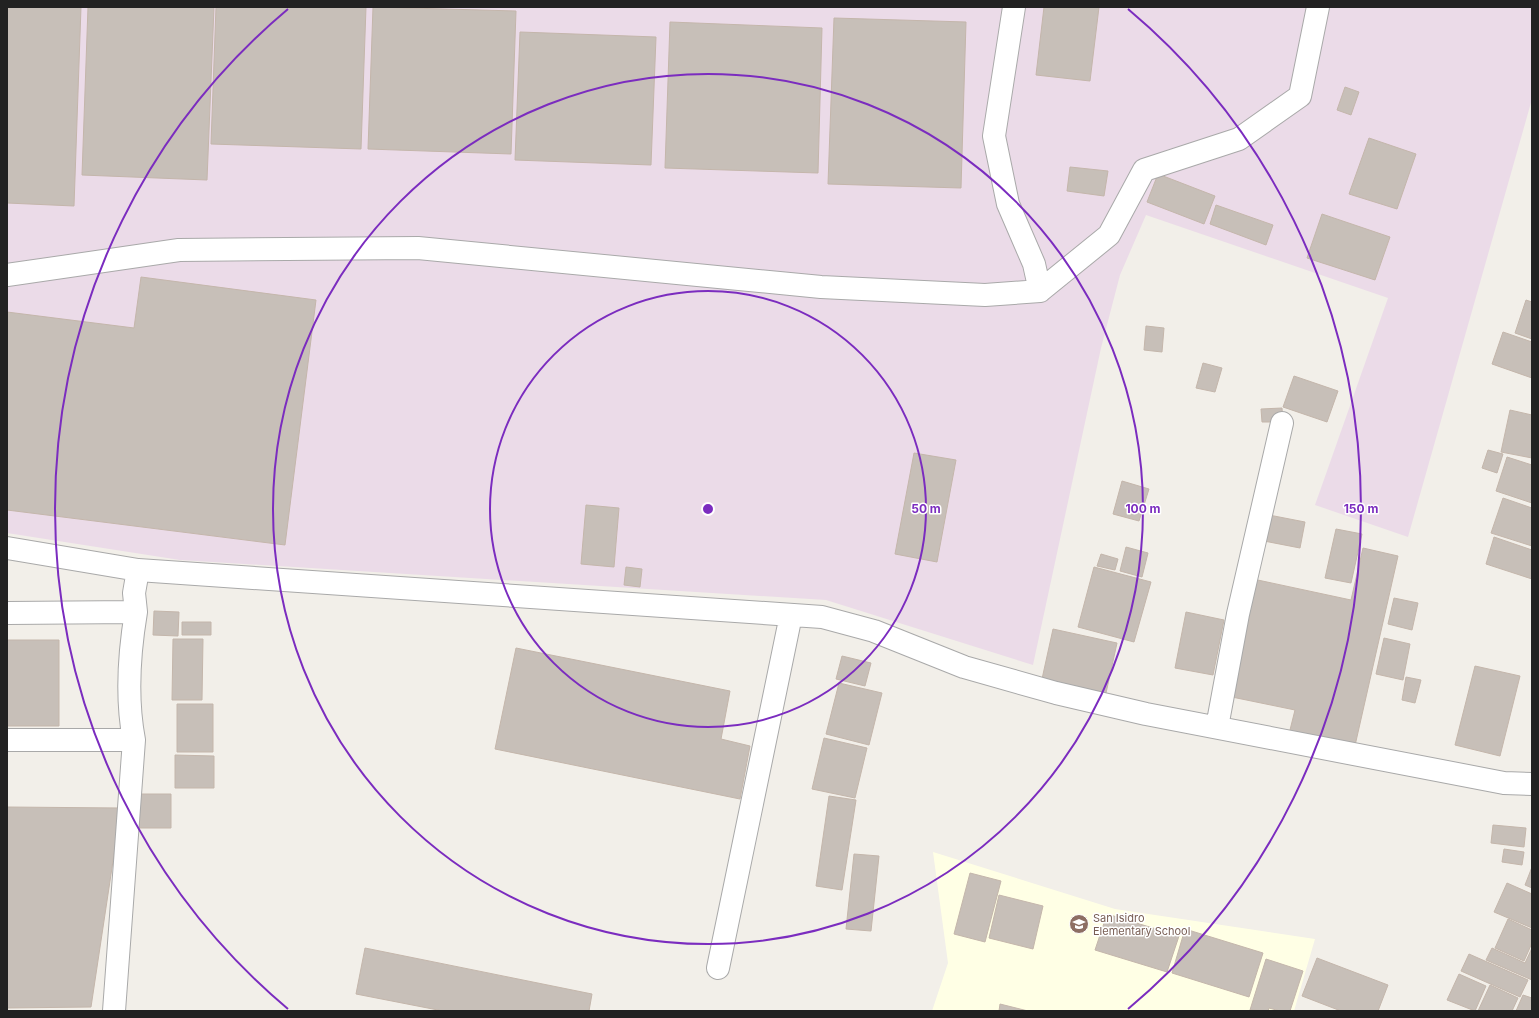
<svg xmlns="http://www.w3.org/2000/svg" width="1539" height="1018" font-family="Inter,sans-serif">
  <rect width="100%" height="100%" fill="#f2efe9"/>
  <path fill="#ebdbe8" d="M7,7H1532V99L1408,537L1315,505L1388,298L1146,215L1120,275L1101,348L1033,665L826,600L180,560L7,533Z"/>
  <path fill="#ffffe5" d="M933,852L1115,909L1315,939L1294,1011H932L948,963Z"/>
  <path fill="#c7bfb8" stroke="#c4b6ab" d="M7,7H81L74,206L7,203Z
    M88,7H214L207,180L82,175Z
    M216,7H366L361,149L211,144Z
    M373,7L516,11L511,154L368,149Z
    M1044,7H1099L1090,81L1036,75Z
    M834,18L966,22L961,188L828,184Z
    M670,22L822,28L818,173L665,168Z
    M520,32L656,37L651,165L515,160Z
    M1345,87L1359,92L1351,115L1337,110Z
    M1369,138L1416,154L1397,209L1349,194Z
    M1070,167L1108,171L1104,196L1067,191Z
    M1158,174L1215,196L1204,224L1147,202Z
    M1216,205L1273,225L1266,245L1210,224Z
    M1322,214L1390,237L1375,280L1307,258Z
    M141,277L316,300L285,545L7,510V312L134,328Z
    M1526,300L1532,302V339L1515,333Z
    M1146,326L1164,328L1162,352L1144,350Z
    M1503,332L1532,342V378L1492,364Z
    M1203,363L1222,368L1215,392L1196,388Z
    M1294,376L1338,391L1327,422L1283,407Z
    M1282,408L1283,422H1262L1261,409Z
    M1510,410L1532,415V458L1501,452Z
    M1488,450L1503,454L1497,473L1482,468Z
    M914,453L956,460L937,562L895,554Z
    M1507,457L1532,465V503L1496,491Z
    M1122,481L1149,489L1139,521L1113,514Z
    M1503,498L1532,508V546L1491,533Z
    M586,505L619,508L614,567L581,564Z
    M1269,515L1305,522L1300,548L1264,541Z
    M1336,529L1362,534L1351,583L1325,578Z
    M1494,537L1532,550V579L1486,564Z
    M1126,547L1148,553L1142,577L1120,571Z
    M1363,548L1398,556L1354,750L1288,738L1295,710L1227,696L1253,579L1351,600Z
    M1101,554L1118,559L1115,570L1097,566Z
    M626,567L642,569L640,587L624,585Z
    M1094,567L1151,582L1134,642L1078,627Z
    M1394,598L1418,603L1412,630L1388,624Z
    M154,611L179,612L178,636L153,635Z
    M1186,612L1224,620L1213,675L1175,668Z
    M182,622H211V635H182Z
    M1053,629L1117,643L1106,693L1042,679Z
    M1384,638L1410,644L1403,680L1376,674Z
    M173,639H203L202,700H172Z
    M7,640H59V726H7Z
    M516,648L730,691L721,739L750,746L740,799L495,749Z
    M842,656L871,663L865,686L836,679Z
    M1475,666L1520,676L1500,756L1455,745Z
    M1406,677L1421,680L1415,703L1402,700Z
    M839,683L882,693L869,745L826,734Z
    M177,704H213V752H177Z
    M824,738L867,748L855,798L812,789Z
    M175,755L214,756V788H175Z
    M140,794H171V828H139Z
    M829,796L856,800L842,890L816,886Z
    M7,807L121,808L91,1007L7,1008Z
    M1493,825L1526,828L1524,847L1491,843Z
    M1504,849L1524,852L1522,865L1502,862Z
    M854,854L879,856L871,931L846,929Z
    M1532,867V888L1525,885Z
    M970,873L1001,881L985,942L954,934Z
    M1507,883L1532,894V928L1494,912Z
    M999,895L1043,906L1033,949L989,938Z
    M1107,914L1179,936L1167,972L1095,950Z
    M1508,919L1532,930V943L1524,961L1495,948Z
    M1185,929L1263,953L1249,997L1172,973Z
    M365,948L592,994L589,1011H443L356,994Z
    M1492,948L1525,963L1532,948V980L1486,960Z
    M1469,954L1528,980L1520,997L1461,971Z
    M1317,958L1388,985L1378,1011H1341L1302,996Z
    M1266,959L1303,971L1290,1011H1280L1269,1008L1268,1011L1250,1010Z
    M1459,974L1486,986L1475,1011L1447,1000Z
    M1490,985L1518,998L1512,1011H1478Z
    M1523,995L1532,998V1011H1516Z
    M1000,1004L1028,1011H999Z"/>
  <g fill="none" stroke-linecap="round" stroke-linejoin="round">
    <defs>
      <path id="minor" d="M1014,7L994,136L1008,204L1034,264L1040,291
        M7,275L179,250L418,248L821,287L985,295L1040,291L1109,235L1144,170L1239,139L1300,96L1318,7
        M7,548L138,570L822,617L874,631L964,667L1056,693L1146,714L1504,783L1532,784
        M136,612L134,593L138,570
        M7,613L136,612C129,654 126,698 134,740H7
        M1217,727L1238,614L1282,423
        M718,968L791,615
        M114,1011L134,740"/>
    </defs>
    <use href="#minor" stroke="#a9a9a9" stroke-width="24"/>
    <use href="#minor" stroke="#fff" stroke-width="22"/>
  </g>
  <g fill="none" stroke="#7b2cbf" stroke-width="2">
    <circle cx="708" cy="509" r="218"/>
    <circle cx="708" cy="509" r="435"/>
    <path d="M288 1009A653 653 0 0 1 288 9M1128 9A653 653 0 0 1 1128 1009"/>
  </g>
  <defs>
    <symbol id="school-disc" viewBox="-11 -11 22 22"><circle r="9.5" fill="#8d6e63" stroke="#fff"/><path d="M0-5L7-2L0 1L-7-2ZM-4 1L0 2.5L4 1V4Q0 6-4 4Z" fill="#fff"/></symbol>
  </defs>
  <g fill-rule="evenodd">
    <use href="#school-disc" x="1068" y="913" width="22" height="22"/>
  </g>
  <g text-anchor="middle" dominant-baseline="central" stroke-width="3" stroke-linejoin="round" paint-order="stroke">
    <g font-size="11" fill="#785e54" stroke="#fff" text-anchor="start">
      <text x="1093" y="918">San Isidro<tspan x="1093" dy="13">Elementary School</tspan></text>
    </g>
  </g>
  <circle cx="708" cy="509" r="6" fill="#7b2cbf" stroke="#fff" stroke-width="2"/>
  <g font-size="12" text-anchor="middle" font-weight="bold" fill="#7b2cbf" stroke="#fff" stroke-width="3" stroke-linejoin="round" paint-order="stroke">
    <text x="926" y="513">50 m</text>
    <text x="1143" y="513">100 m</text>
    <text x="1361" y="513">150 m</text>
  </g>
  <rect width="1539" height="1018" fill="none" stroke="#222222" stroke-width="16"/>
</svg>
